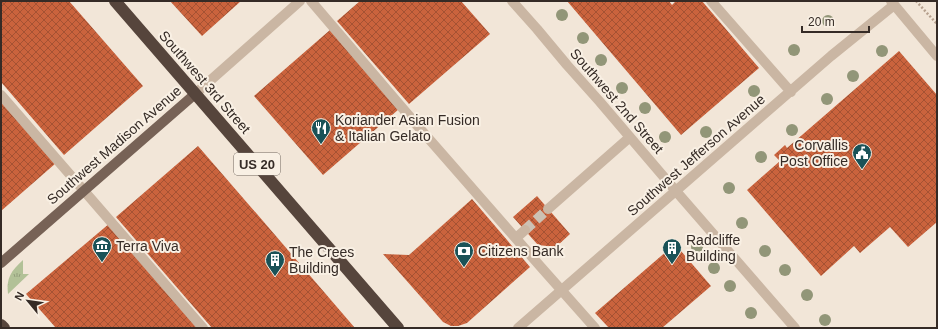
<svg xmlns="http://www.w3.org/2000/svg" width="938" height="329" font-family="Arial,sans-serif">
  <defs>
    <pattern id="grass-tufts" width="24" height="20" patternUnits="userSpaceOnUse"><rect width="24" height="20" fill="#b2c197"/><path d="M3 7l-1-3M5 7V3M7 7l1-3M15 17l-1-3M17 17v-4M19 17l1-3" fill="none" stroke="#929d7b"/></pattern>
    <pattern id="building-cross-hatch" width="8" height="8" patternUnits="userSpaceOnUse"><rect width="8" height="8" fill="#ca633d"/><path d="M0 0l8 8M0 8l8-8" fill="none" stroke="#a55233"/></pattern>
  </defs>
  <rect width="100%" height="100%" fill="#f2e6d8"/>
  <path fill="url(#grass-tufts)" d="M23,260V274H29L8,294C6,278 11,271 23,260Z"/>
  <path fill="url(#building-cross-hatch)" d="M1,1H69L143,86L64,155L1,82Z
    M170,1H241L202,36Z
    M360,1H461L490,34L409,104L337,21Z
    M567,1H669L672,5L676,1H702L759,68L681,135Z
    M330,30L399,109L323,175L254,96Z
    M899,51L937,95V222L908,247L890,227L860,253L854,246L821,276L747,190L780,161L774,155L785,145L787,148Z
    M1,100L56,163L1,211Z
    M198,146L263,221L355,328H212L116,217Z
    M537,196L570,234L556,247L538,245L513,217Z
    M472,199L530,267L467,323L458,326H451L443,322L383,254L409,255Z
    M110,223L200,328H56L26,294Z
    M675,244L711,286L662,328H609L595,313Z"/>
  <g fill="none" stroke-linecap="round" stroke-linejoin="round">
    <path stroke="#ccc1b4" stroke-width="10" stroke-dasharray="10 5" stroke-linecap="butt" d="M525,230L548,209"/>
    <path stroke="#b6a08e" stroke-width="2.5" stroke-dasharray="2 2" stroke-linecap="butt" d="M916,1L937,24"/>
    <path stroke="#cab6a3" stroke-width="10" d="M311,1L422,131L540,266L595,328
      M512,1L537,29L567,65L600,102L675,190L795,328
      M711,1L791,92
      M891,1L937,56
      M195,94L300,1
      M1,95L203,328
      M548,209L630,137
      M516,238L525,230
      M518,328L831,56L894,5"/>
    <path stroke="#776256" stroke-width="10" d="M1,263L195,94"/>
    <path stroke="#56453c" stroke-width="12" d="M115,1L398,328
      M1,325L4,328"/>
  </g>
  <g fill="#929678">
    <circle cx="562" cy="15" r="6"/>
    <circle cx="828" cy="21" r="6"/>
    <circle cx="583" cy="38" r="6"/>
    <circle cx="794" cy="50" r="6"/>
    <circle cx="882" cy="51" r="6"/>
    <circle cx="601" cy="60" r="6"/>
    <circle cx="853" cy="76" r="6"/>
    <circle cx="622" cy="88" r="6"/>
    <circle cx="754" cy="91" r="6"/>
    <circle cx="827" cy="99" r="6"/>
    <circle cx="645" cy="108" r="6"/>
    <circle cx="792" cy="130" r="6"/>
    <circle cx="706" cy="132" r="6"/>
    <circle cx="665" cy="137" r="6"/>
    <circle cx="761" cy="157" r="6"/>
    <circle cx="729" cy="188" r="6"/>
    <circle cx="742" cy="223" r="6"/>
    <circle cx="697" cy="247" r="6"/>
    <circle cx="765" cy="251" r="6"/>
    <circle cx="714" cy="268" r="6"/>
    <circle cx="785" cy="270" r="6"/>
    <circle cx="730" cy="286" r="6"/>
    <circle cx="807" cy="295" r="6"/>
    <circle cx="751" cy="313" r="6"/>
    <circle cx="825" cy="320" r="6"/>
  </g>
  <defs>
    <symbol id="restaurant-pin" viewBox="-11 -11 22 30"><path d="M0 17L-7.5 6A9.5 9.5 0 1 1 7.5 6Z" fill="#1a5257" stroke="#f9f0e4"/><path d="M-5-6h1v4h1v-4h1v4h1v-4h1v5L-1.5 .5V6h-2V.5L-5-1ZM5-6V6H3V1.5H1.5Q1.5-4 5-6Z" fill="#fff"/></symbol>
    <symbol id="civic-pin" viewBox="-11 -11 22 30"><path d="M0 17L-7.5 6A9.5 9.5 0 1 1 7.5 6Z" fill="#1a5257" stroke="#f9f0e4"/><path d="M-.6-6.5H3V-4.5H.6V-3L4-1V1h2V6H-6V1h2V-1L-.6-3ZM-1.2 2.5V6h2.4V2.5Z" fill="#fff"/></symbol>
    <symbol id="museum-pin" viewBox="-11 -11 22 30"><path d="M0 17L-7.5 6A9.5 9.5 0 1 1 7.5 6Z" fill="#1a5257" stroke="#f9f0e4"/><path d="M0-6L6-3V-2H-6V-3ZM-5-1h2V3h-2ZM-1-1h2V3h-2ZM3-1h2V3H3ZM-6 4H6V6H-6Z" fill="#fff"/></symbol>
    <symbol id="building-pin" viewBox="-11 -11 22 30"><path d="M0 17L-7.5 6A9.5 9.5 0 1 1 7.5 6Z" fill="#1a5257" stroke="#f9f0e4"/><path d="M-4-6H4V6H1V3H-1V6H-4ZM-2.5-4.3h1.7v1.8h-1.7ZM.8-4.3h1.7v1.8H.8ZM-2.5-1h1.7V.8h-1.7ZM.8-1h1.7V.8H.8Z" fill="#fff"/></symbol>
    <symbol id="bank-pin" viewBox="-11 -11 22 30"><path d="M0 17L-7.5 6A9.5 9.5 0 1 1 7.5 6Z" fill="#1a5257" stroke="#f9f0e4"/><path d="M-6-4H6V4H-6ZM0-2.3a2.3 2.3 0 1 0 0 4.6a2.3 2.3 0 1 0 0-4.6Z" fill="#fff"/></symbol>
  </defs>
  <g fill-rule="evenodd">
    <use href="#restaurant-pin" x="310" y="117" width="22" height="30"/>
    <use href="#civic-pin" x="851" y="142" width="22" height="30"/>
    <use href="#museum-pin" x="91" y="235" width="22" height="30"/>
    <use href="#building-pin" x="661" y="237" width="22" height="30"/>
    <use href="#bank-pin" x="453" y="240" width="22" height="30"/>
    <use href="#building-pin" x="264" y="249" width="22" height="30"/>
  </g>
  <g text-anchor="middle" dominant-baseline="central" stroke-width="4" stroke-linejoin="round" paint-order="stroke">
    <rect fill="#f9f0e4" stroke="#70665f" stroke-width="1" x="234" y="153" width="46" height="22" rx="3"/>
    <g font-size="13" font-weight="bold" fill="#352b26">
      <text x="257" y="164">US 20</text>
    </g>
    <g font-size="14" fill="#352b26" stroke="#f9f0e4">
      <text transform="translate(205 82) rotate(49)">Southwest 3rd Street</text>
      <text transform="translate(617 101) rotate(49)">Southwest 2nd Street</text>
      <text transform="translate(114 145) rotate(-41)">Southwest Madison Avenue</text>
      <text transform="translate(696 155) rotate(-41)">Southwest Jefferson Avenue</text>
    </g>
    <g font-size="14" fill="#352b26" stroke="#f9f0e4" text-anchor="start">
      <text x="335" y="120">Koriander Asian Fusion<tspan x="335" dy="16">&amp; Italian Gelato</tspan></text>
      <text x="848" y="145" text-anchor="end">Corvallis<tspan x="848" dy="16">Post Office</tspan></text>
      <text x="686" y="240">Radcliffe<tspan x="686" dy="16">Building</tspan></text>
      <text x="116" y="246">Terra Viva</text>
      <text x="478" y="251">Citizens Bank</text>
      <text x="289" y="252">The Crees<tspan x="289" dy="16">Building</tspan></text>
    </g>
  </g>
  <rect width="938" height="329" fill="none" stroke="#352b26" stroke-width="4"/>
  <g transform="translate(28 301) rotate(299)" stroke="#f9f0e4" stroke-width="3" paint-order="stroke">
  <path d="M0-3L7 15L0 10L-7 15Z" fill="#352b26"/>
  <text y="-6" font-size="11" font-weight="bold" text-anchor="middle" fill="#352b26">N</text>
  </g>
  <path d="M802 26v6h67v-6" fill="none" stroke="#352b26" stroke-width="2"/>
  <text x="808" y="26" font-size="12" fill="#352b26" stroke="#f9f0e4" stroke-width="3" paint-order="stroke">20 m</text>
</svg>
